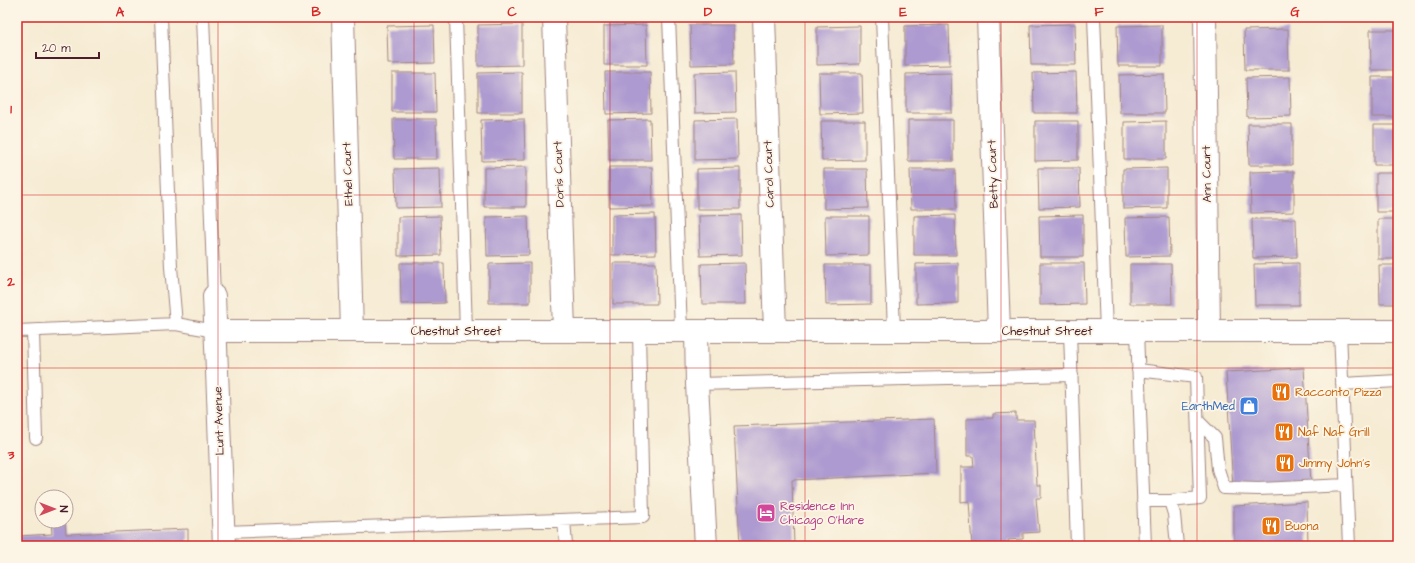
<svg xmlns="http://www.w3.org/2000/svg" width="1415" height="563" font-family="'Architects Daughter',sans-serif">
  <rect width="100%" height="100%" fill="#fcf5e5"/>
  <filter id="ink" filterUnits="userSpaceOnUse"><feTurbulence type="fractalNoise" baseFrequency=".025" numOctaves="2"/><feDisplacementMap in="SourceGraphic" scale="8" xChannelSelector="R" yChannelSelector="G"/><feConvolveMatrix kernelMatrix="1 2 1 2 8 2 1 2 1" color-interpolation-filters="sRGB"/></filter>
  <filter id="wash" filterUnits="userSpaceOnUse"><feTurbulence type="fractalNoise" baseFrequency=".012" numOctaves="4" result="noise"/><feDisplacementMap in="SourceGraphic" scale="16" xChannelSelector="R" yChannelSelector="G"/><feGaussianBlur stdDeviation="0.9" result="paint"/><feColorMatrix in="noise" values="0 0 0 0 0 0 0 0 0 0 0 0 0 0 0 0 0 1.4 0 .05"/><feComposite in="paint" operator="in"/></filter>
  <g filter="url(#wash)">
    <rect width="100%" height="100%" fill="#f6ebd3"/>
    <g id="blocks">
      <path fill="#ad9ad0" d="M522,24V65L478,66V25Z
        M1075,24L1076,65H1031L1030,25Z
        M434,25L435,63L388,64L387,26Z
        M646,25L647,65H604V26Z
        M690,25H733L734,64L691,65Z
        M949,25L950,65L905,66V26Z
        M1162,25V66H1118L1117,26Z
        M860,26V64L817,65V27Z
        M1288,29L1289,70H1245L1244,30Z
        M1370,30H1398V70H1371Z
        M522,72V113H478V73Z
        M605,72H650L651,113L606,114Z
        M735,72L736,112L695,113L694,73Z
        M1076,72L1077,113H1034L1033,73Z
        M392,73H435L436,112H392Z
        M819,73H862L863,113L820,114Z
        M951,73L952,113H906V74Z
        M1164,74L1165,113H1120L1119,75Z
        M1290,77L1291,116L1247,117L1246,78Z
        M1372,77H1398V117H1372Z
        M393,119H436L437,159H394Z
        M524,119L525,160L482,161L481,120Z
        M650,119L651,160H609L608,120Z
        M737,119L738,159L695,160V120Z
        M908,120H953V161H908Z
        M821,121H865V160L822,161Z
        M1035,121H1078V160L1035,161Z
        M1166,121V159H1124V122Z
        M1248,124H1292V165H1249Z
        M1374,125H1398V165H1374Z
        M526,167V207H484V168Z
        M609,167H652L653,206L609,207Z
        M440,168L441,207L396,208L395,169Z
        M740,168V209H697V169Z
        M1038,168H1079L1080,207L1039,208Z
        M1167,168V208L1123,209V169Z
        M824,169H867L868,208L824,209Z
        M910,169H955L956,209H911Z
        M1294,171V212L1251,213L1250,172Z
        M1376,173H1398V212H1376Z
        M655,214L656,254L612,255V215Z
        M741,215L742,255L700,256L699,216Z
        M955,215L956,255H914V216Z
        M1083,215V257H1040L1039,216Z
        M440,216L441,255L398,256V217Z
        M528,216L529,255L487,256L486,217Z
        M825,216H869V255L826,256Z
        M1169,217L1170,256L1126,257L1125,218Z
        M1252,219H1296L1297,257L1253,258Z
        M1378,219H1398V259H1378Z
        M400,263H444L445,303L401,304Z
        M530,263V303H489V264Z
        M613,263H656L657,304H613Z
        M745,263L746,304H702L701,264Z
        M958,263V303L916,304V264Z
        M1040,263H1084L1085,304L1040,305Z
        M1299,263V305H1255L1254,264Z
        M1130,264H1171L1172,304H1130Z
        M825,265H871V304L826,305Z
        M1379,265H1398V304H1380Z
        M1304,368L1311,483L1233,488L1226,372Z
        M1016,413V420H1034L1037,485H1041V498H1036L1039,532L1023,533V539L1008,540L1009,546H972L969,501L961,502V467H974L973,456H967V419L993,418V414Z
        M934,419L936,473L792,480L794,546H740L734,426Z
        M1307,502L1308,546H1234V506Z
        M17,511L19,536L52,534L51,521H65L66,534L188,529V546H17Z"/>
    </g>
  </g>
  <g filter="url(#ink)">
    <use href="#blocks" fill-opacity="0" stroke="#a0857f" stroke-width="1"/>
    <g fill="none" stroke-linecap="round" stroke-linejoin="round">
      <defs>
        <path id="lane" d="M161,17L171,267L176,324
          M203,17L214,296
          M456,17L466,331
          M669,17L681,331
          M882,17L894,331
          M1094,17L1106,331
          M17,331L176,324L215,331
          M33,331L36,438
          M1070,331L1077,546
          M1137,331L1145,546
          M1340,331L1349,546
          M1138,370L1196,377L1200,498L1170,501H1143
          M697,384L1072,375
          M1342,384L1398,381
          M1198,421L1215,438L1218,469L1224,488L1258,489L1346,485
          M1170,501L1174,514L1177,546
          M564,520L566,546
          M223,532L643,517L639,331"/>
        <path id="street" d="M343,17L352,331
          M554,17L564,331
          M764,17L775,331
          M988,17L999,331
          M1205,17L1209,331
          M214,296L224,546
          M215,331H1398
          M696,331L697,384L706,546"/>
      </defs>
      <use href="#lane" stroke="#a0857f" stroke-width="14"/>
      <use href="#street" stroke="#a0857f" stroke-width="24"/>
      <use href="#lane" stroke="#fff" stroke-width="12"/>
      <use href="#street" stroke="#fff" stroke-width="22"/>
    </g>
  </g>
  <path fill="none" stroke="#d62828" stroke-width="1" stroke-opacity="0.55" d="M218,17V546M414,17V546M610,17V546M805,17V546M1001,17V546M1197,17V546M17,195H1398M17,368H1398"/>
  <defs>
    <symbol id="restaurant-square" viewBox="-11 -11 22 22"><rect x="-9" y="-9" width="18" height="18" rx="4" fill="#e8710a" stroke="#fcf5e5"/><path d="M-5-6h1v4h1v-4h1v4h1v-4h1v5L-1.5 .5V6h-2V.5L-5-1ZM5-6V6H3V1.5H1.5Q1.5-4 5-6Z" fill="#fff"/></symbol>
    <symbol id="shop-square" viewBox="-11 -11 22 22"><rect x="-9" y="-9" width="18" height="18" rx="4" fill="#3f7fe0" stroke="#fcf5e5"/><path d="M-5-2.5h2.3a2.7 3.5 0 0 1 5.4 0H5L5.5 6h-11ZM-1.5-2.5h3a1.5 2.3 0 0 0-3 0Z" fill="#fff"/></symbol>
    <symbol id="hotel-square" viewBox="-11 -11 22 22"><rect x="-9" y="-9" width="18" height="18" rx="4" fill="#d1479c" stroke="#fcf5e5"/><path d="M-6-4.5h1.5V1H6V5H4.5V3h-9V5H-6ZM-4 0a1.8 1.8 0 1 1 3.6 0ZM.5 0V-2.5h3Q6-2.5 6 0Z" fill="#fff"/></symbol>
  </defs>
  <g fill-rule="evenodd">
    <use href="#restaurant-square" x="1270" y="381" width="22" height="22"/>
    <use href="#shop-square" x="1238" y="395" width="22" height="22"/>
    <use href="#restaurant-square" x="1273" y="421" width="22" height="22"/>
    <use href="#restaurant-square" x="1274" y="452" width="22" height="22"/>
    <use href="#hotel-square" x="755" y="502" width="22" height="22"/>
    <use href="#restaurant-square" x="1260" y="515" width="22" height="22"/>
  </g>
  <g text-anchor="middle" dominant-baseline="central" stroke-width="3.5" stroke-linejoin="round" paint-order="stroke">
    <g font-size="12" fill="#4a1f2b" stroke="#fcf5e5">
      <text transform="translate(348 174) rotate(-92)">Ethel Court</text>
      <text transform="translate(559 174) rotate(-92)">Doris Court</text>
      <text transform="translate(769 174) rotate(-92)">Carol Court</text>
      <text transform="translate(993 174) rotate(-92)">Betty Court</text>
      <text transform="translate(1207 174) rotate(-91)">Ann Court</text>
      <text x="456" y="331">Chestnut Street</text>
      <text x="1047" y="331">Chestnut Street</text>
      <text transform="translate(219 421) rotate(-92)">Lunt Avenue</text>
    </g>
    <g font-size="12" fill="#c56008" stroke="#fcf5e5" text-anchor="start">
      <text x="1295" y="392">Racconto Pizza</text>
      <text x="1298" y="432">Naf Naf Grill</text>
      <text x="1299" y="463">Jimmy John's</text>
      <text x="1285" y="526">Buona</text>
    </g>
    <g font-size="12" fill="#366cbe" stroke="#fcf5e5" text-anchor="end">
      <text x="1235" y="406">EarthMed</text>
    </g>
    <g font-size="12" fill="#b23c85" stroke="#fcf5e5" text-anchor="start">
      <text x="780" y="506">Residence Inn<tspan x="780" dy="14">Chicago O'Hare</tspan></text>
    </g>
  </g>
  <rect width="1415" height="563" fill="none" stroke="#fcf5e5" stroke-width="44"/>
  <g transform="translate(54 509) rotate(90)"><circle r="19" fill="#fcf5e5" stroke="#b59f9b"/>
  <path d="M0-3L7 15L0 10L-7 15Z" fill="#d1495b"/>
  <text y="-6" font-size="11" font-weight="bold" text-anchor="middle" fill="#4a1f2b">N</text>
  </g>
  <path d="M36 52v6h63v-6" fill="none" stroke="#4a1f2b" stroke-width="2"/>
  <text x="42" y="52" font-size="12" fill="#4a1f2b" stroke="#fcf5e5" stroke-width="3" paint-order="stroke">20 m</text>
  <rect x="22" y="22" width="1371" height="519" fill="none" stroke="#d62828" stroke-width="1.5"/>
  <g font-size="13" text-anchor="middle" font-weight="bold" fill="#d62828">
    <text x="120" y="16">A</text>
    <text x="316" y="16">B</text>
    <text x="512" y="16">C</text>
    <text x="708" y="16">D</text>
    <text x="903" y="16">E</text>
    <text x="1099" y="16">F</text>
    <text x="1295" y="16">G</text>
    <text x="11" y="113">1</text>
    <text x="11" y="286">2</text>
    <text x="11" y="459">3</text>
  </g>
</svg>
